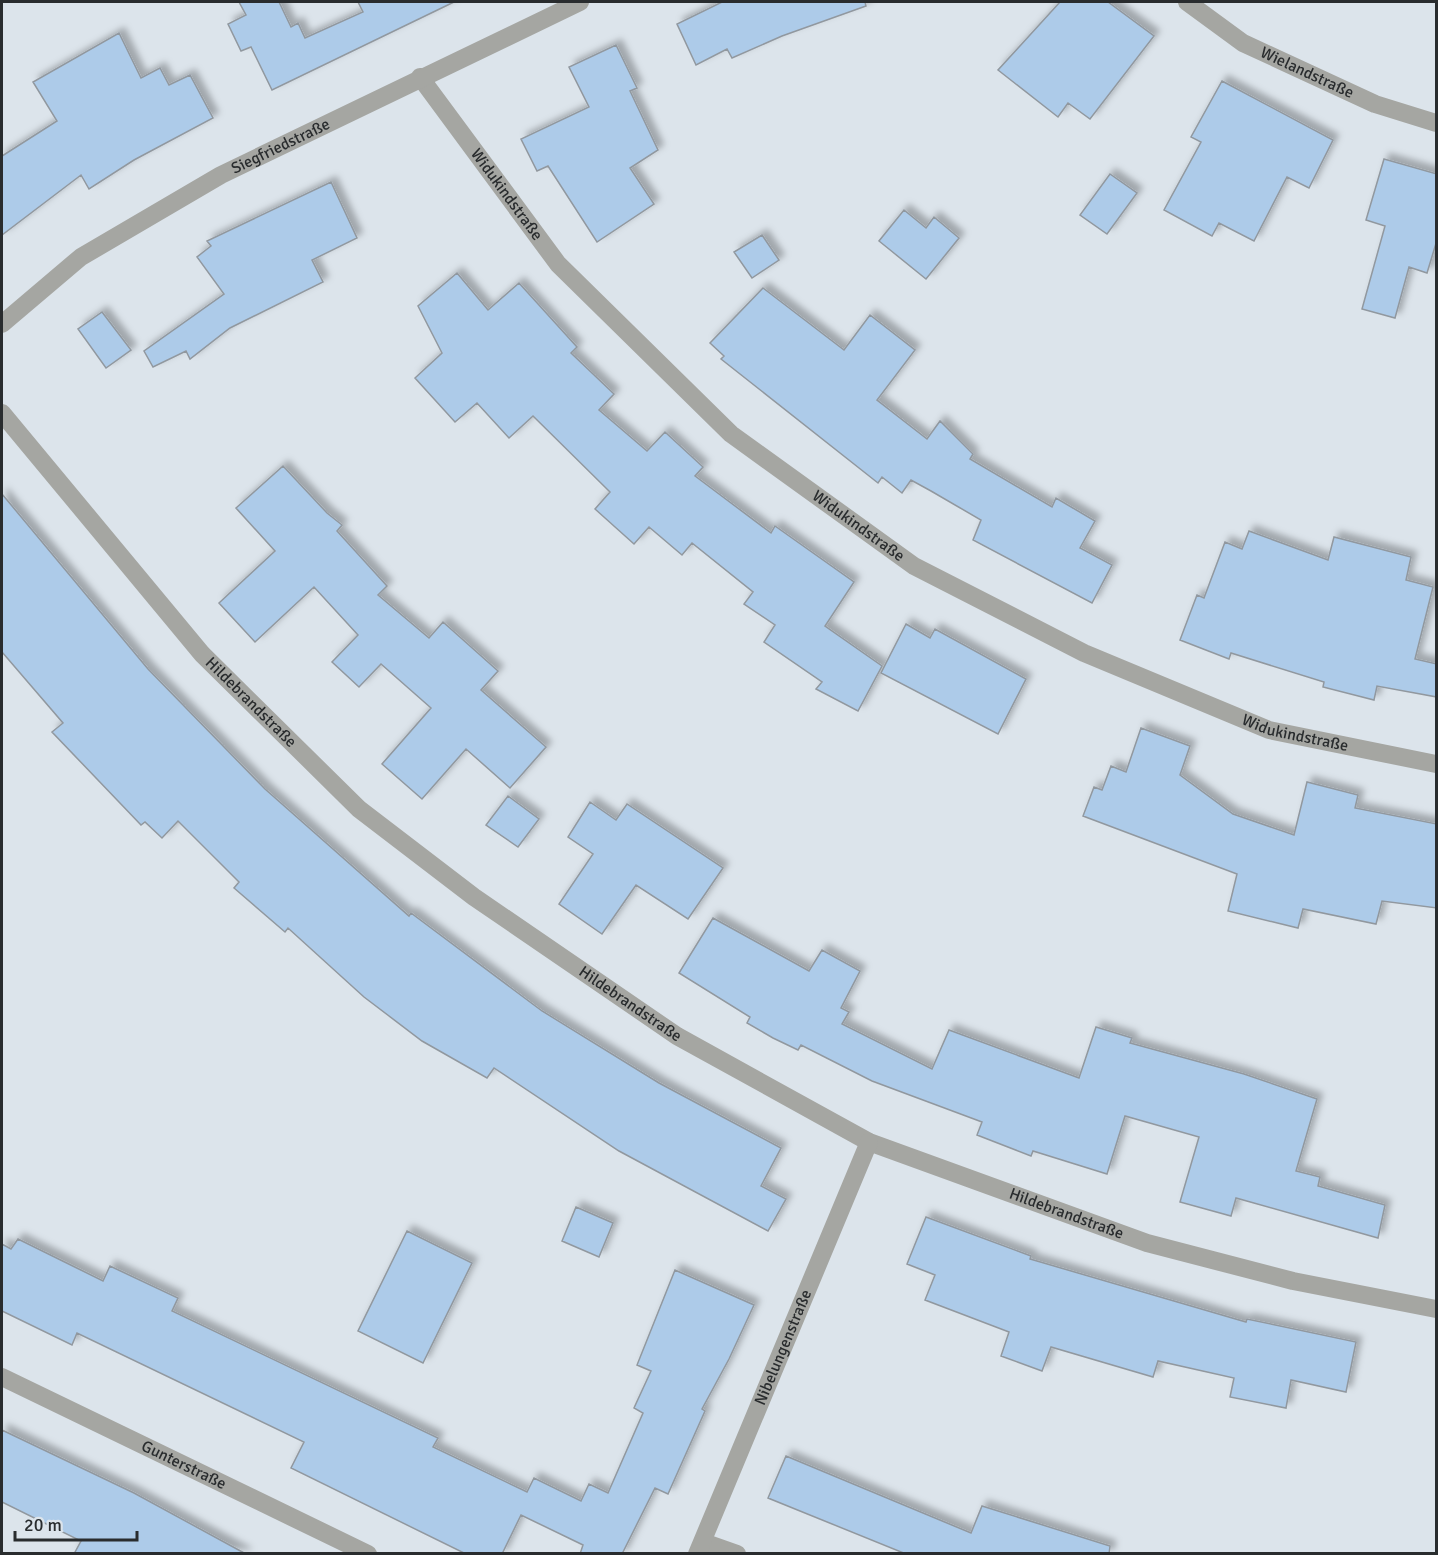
<svg xmlns="http://www.w3.org/2000/svg" width="1438" height="1555" font-family="Signika,sans-serif">
  <defs>
    <filter id="shadow"><feDropShadow dx="5.5" dy="-5.5" stdDeviation="3" flood-color="#0004"/></filter>
  </defs>
  <rect width="100%" height="100%" fill="#dce4eb"/>
  <path fill="#adcbe9" stroke="#91989f" stroke-width="1.5" filter="url(#shadow)" d="M239,2H279L291,27L298,23L305,38L363,12L358,2H454L272,90L251,47L241,51L228,24L246,15Z
    M722,2H865L866,6L782,36L732,58L727,49L696,65L677,24Z
    M1060,2H1108L1154,36L1090,119L1068,103L1058,117L998,70Z
    M119,33L141,78L160,68L169,85L190,75L213,118L134,160L89,189L81,175L2,235V156L57,121L33,82Z
    M616,45L637,88L630,91L658,150L630,168L654,204L597,242L548,166L537,171L521,139L589,107L569,67Z
    M1222,81L1333,140L1309,188L1287,177L1254,241L1219,223L1212,236L1164,210L1201,142L1191,137Z
    M1384,159L1437,174V240L1427,273L1409,267L1395,318L1362,309L1385,226L1366,220Z
    M1110,174L1137,193L1107,234L1080,215Z
    M331,182L357,238L312,260L323,282L230,328L190,359L186,351L153,367L144,351L224,294L197,257L211,246L207,241Z
    M904,210L926,228L934,217L959,238L926,279L879,241Z
    M762,235L779,260L752,278L734,252Z
    M457,273L488,310L519,283L577,347L571,353L614,394L599,410L647,451L665,432L703,467L695,476L771,533L775,526L854,582L825,626L882,666L858,711L816,689L822,682L764,642L775,625L744,604L753,592L692,543L682,555L649,527L634,544L595,509L610,492L533,416L509,438L477,403L455,422L415,378L442,353L418,306Z
    M763,288L844,350L870,315L915,350L877,400L927,439L940,421L973,454L970,459L1052,507L1056,498L1095,521L1080,548L1112,565L1092,603L973,540L981,520L931,491L911,480L902,493L882,477L878,483L721,359L724,356L710,343Z
    M102,312L131,350L106,368L78,329Z
    M283,466L327,513L342,525L337,531L387,586L378,595L429,638L443,622L498,671L481,690L546,747L510,788L466,749L422,799L382,764L431,708L381,664L359,687L332,662L358,635L314,587L255,642L219,603L275,551L236,508Z
    M2,494L148,669L265,789L409,916L411,913L542,1011L659,1083L781,1148L761,1186L786,1199L768,1231L619,1151L494,1068L487,1078L422,1041L364,997L288,928L285,932L234,888L239,882L178,821L162,838L145,822L141,825L52,732L63,723L2,652Z
    M1249,531L1328,560L1334,537L1411,557L1406,580L1433,587L1415,659L1437,664V697L1377,686L1374,700L1323,687L1324,682L1231,653L1229,659L1180,640L1197,595L1204,598L1225,542L1242,549Z
    M906,624L930,638L935,629L1026,679L998,734L881,673Z
    M1141,728L1190,746L1180,775L1233,814L1294,835L1307,782L1358,795L1355,808L1437,824V908L1382,901L1376,924L1303,909L1298,928L1228,911L1237,874L1083,816L1094,787L1102,790L1111,766L1126,772Z
    M508,796L539,819L518,847L486,825Z
    M590,802L616,820L627,804L723,868L688,919L636,885L602,934L559,904L593,854L568,837Z
    M713,918L809,971L822,950L860,971L841,1008L849,1012L842,1024L932,1069L949,1030L1079,1078L1096,1027L1132,1038L1130,1043L1244,1074L1317,1099L1296,1171L1320,1177L1318,1186L1385,1205L1378,1238L1236,1198L1231,1216L1180,1202L1199,1137L1125,1116L1107,1174L1033,1151L1031,1156L977,1135L982,1122L872,1081L801,1045L798,1050L773,1038L747,1023L750,1017L679,973Z
    M576,1207L613,1223L599,1257L562,1241Z
    M926,1217L1031,1256L1030,1259L1246,1322L1247,1319L1356,1342L1346,1392L1291,1380L1286,1408L1230,1397L1234,1378L1158,1361L1153,1377L1051,1347L1042,1371L1001,1356L1009,1332L925,1300L935,1275L907,1264Z
    M407,1231L472,1263L423,1363L358,1331Z
    M18,1239L103,1281L110,1266L178,1298L172,1311L438,1438L433,1447L527,1492L534,1478L581,1501L589,1484L608,1493L643,1413L634,1408L651,1371L637,1365L675,1270L754,1305L729,1359L702,1409L705,1411L668,1494L655,1488L622,1554H580L583,1545L521,1515L502,1554H466L291,1468L304,1442L77,1333L72,1345L2,1311V1244L11,1249Z
    M2,1430L134,1493L246,1554H74L81,1541L2,1502Z
    M786,1456L971,1533L982,1506L1110,1546L1109,1554H906L768,1498Z"/>
  <g fill="none" stroke-linecap="round" stroke-linejoin="round">
    <g stroke="#a5a6a2" stroke-width="18">
      <path id="s1" d="M1187,2L1243,43L1375,104L1436,123"/>
      <path id="s2" d="M420,77L558,264L731,434L914,566L1084,653L1269,730L1436,764"/>
      <path id="s3" d="M2,324L81,257L221,175L580,2"/>
      <path id="s4" d="M2,413L202,654L359,809L474,897L677,1036L869,1142L1147,1243L1293,1281L1436,1309"/>
      <path id="s5" d="M2,1377L368,1554"/>
      <path d="M703,1542L737,1554"/>
      <path id="s6" d="M697,1554L869,1142"/>
    </g>
  </g>
  <g text-anchor="middle" dominant-baseline="central" stroke-width="4.5" stroke-linejoin="round" paint-order="stroke">
    <g font-size="16" fill="#292c2e" stroke="#dce4eb">
      <text stroke="none"><textPath href="#s1" startOffset="140">Wielandstraße</textPath></text>
      <text stroke="none"><textPath href="#s3" startOffset="332">Siegfriedstraße</textPath></text>
      <text stroke="none"><textPath href="#s2" startOffset="146">Widukindstraße</textPath></text>
      <text stroke="none"><textPath href="#s2" startOffset="632">Widukindstraße</textPath></text>
      <text stroke="none"><textPath href="#s4" startOffset="382">Hildebrandstraße</textPath></text>
      <text stroke="none"><textPath href="#s2" startOffset="1118">Widukindstraße</textPath></text>
      <text stroke="none"><textPath href="#s4" startOffset="868">Hildebrandstraße</textPath></text>
      <text stroke="none"><textPath href="#s4" startOffset="1354">Hildebrandstraße</textPath></text>
      <text stroke="none"><textPath href="#s6" startOffset="224">Nibelungenstraße</textPath></text>
      <text stroke="none"><textPath href="#s5" startOffset="202">Gunterstraße</textPath></text>
    </g>
  </g>
  <rect width="1438" height="1555" fill="none" stroke="#292c2e" stroke-width="6"/>
  <path d="M15 1531v9h122v-9" fill="none" stroke="#292c2e" stroke-width="3"/>
  <text x="24" y="1531" font-size="18" fill="#292c2e" stroke="#dce4eb" stroke-width="4.5" paint-order="stroke">20 m</text>
</svg>
